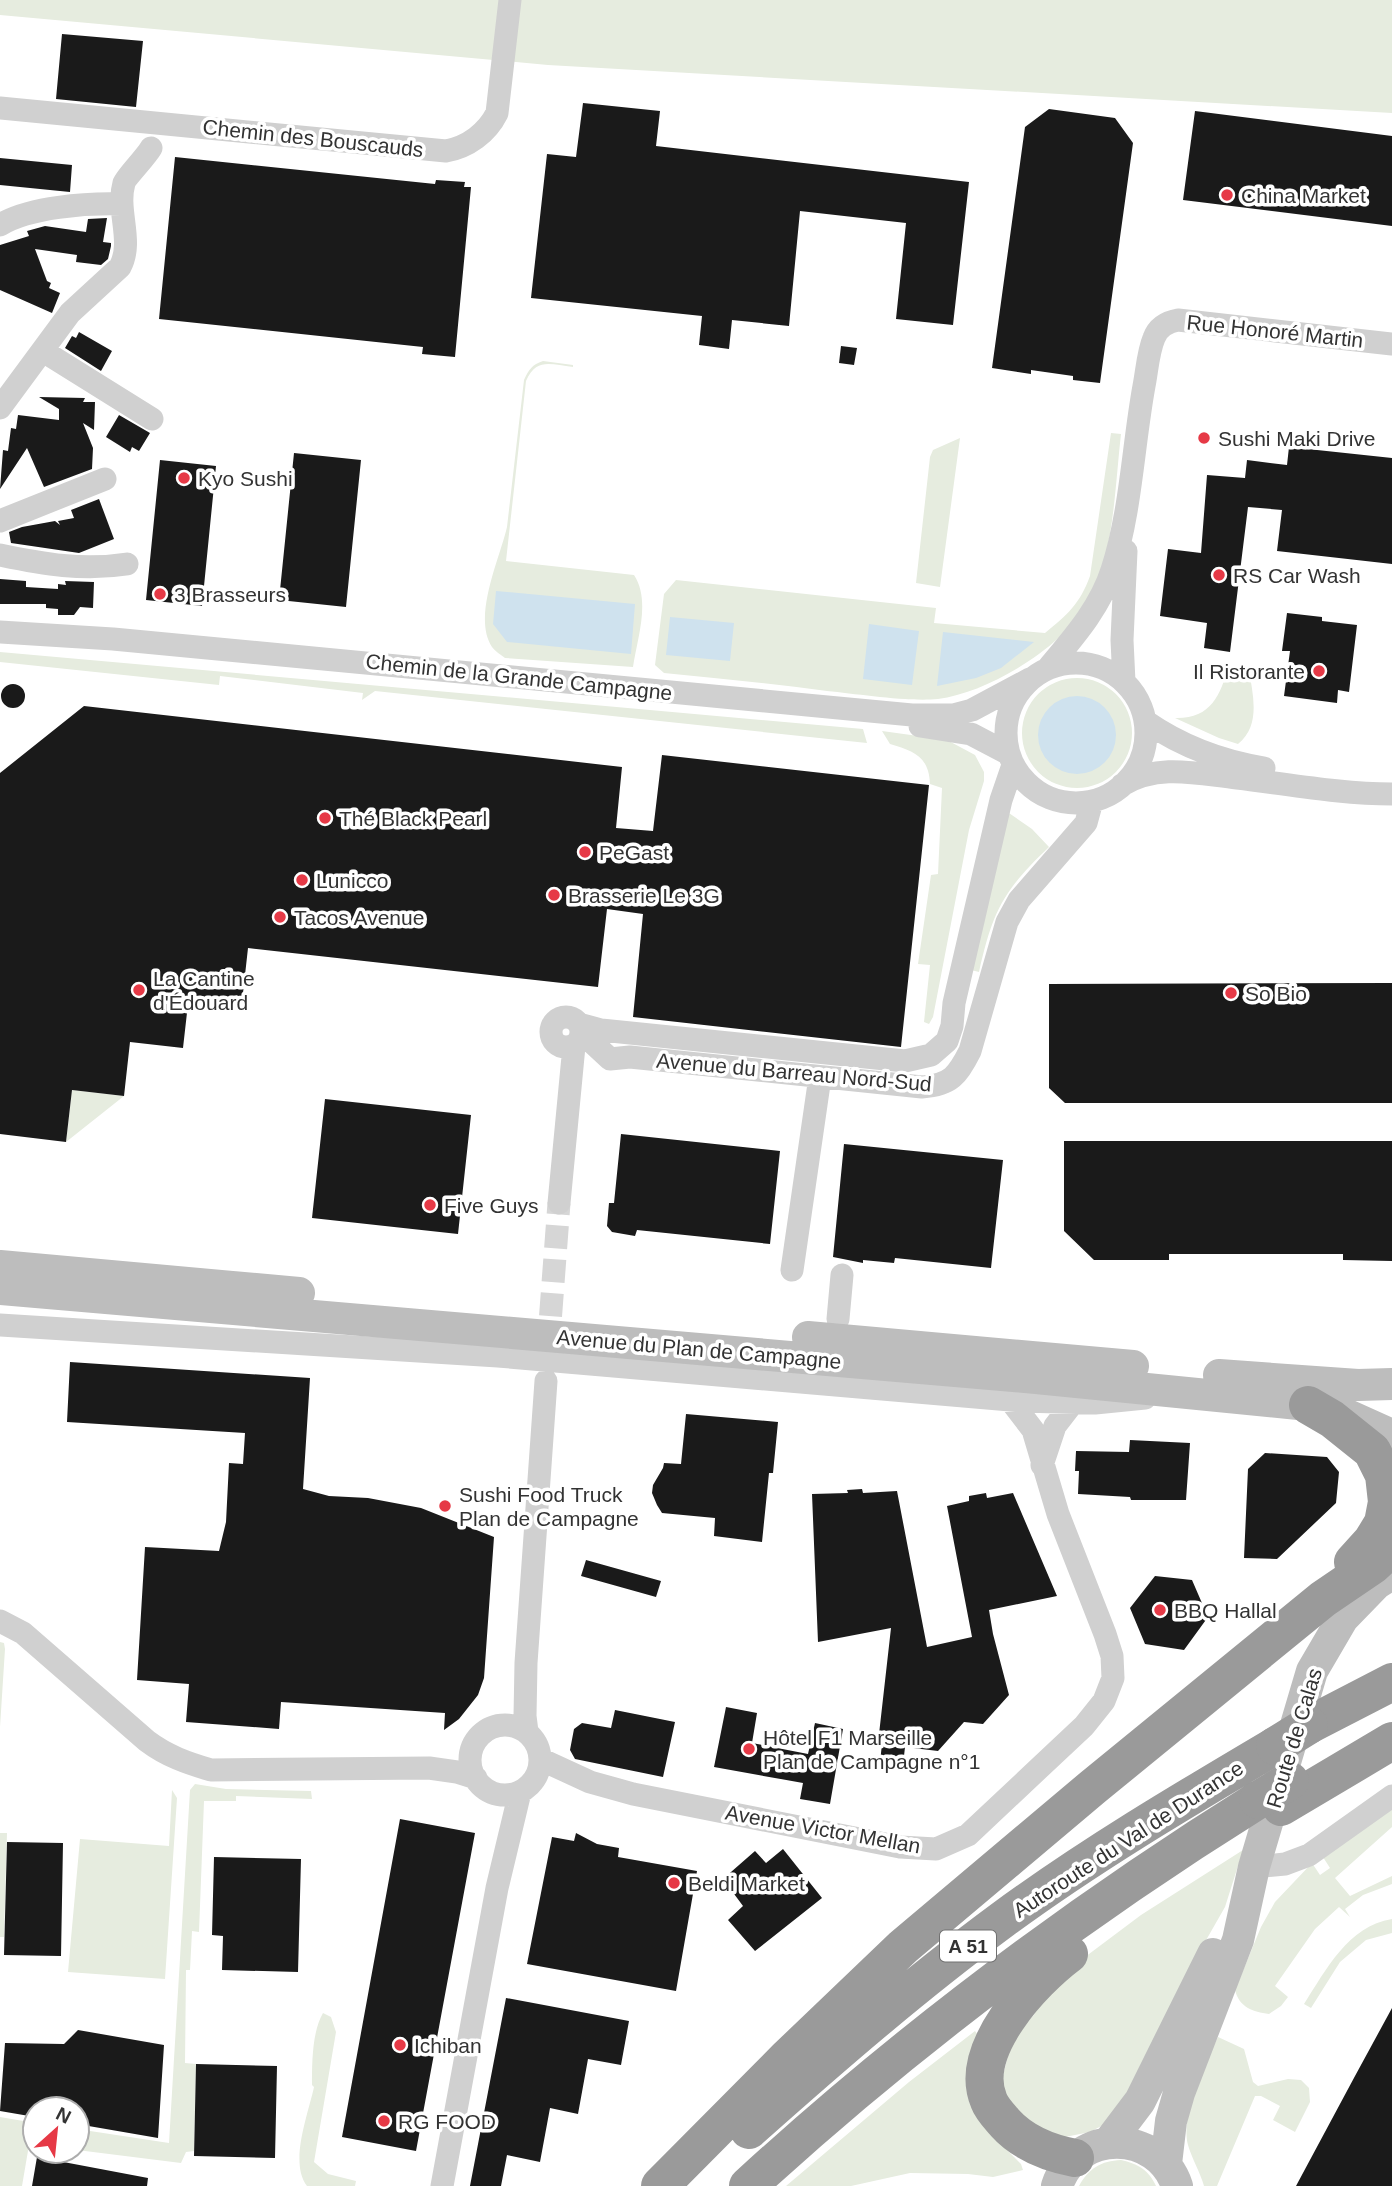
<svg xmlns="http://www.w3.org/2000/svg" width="1392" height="2186" font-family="Helvetica,sans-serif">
  <rect width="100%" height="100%" fill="#fff"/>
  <path fill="#e6ecdf" d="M0,0H1392V113L548,65L0,15Z
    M543,361L573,365V367C551,365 537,357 526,381L506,561L634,575C651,601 637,639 633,667L505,658C501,655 495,651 492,647C472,617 500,558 507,527L524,380C529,369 532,365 543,361Z
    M1111,433L1121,434C1115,486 1114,553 1090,600C1065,646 990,692 938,699C908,702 858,694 827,691C773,684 718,678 664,673L655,665L664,594L676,580L936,608L934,623L1045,633C1067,615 1080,604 1090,576Z
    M960,438L940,587L916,583L930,457L933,450Z
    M0,652L863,729L867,743L375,691L362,700L363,693L220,676L219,685L0,662Z
    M1228,666L1249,670C1253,696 1261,725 1238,744L1219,738L1175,718C1210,719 1221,696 1228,666Z
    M1022 733a55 55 0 1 1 110 0a55 55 0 1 1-110 0Z
    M882,731L947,740L975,755L984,772V781L969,830L933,1017L929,1024L924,1022L930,965L918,964L931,875L938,874L942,788L930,784C929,756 913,751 890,744Z
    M1006,811L1032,829L1049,847C1003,891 993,910 979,972L971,970Z
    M72,1090L124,1096L66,1142Z
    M0,1642L4,1643L5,1649L0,1727Z
    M195,1784L226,1789L311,1791L312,1799L236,1796V1801H204L199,1932L192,1931L190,1970H186L185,2063L196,2064L194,2151L186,2152L181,2163L77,2150V2129L169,2143L190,1790Z
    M172,1790L177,1798L165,1979L68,1972L80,1839L169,1846Z
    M1392,1805V1827L1335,1878L1350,1896L1392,1876V1884L1363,1895L1345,1909L1350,1917L1339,1907L1315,1929L1275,1986L1288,1997L1281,2006L1269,2014C1253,2012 1239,2007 1235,1990L1261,1927L1275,1902L1312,1863L1320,1875L1330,1868L1321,1854Z
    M0,1833H7L4,1937H0Z
    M1243,1850L1225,1907L1189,1970L1142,2071L1107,2123L1090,2132L1065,2137L1022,2125L1000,2088L1013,2035L1034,2015L1041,1997L1085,1957L1141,1915Z
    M1392,1919V1933L1366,1940L1340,1962L1311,2008L1304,2004C1326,1970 1348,1926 1392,1919Z
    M323,2013L331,2017L336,2032L314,2162L328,2174L356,2181L355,2186H307C289,2163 308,2115 314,2087L312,2085C312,2063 312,2032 323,2013Z
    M975,2031L978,2035L990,2133L1021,2164L1023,2170L993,2177L968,2174L910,2173L851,2186H786L909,2082Z
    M1218,2037L1244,2049L1253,2082L1258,2086L1288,2079L1301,2080L1309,2088L1310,2102L1295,2132L1273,2120L1280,2106L1261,2096H1255L1217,2186H1204C1200,2172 1192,2159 1188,2145C1180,2116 1205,2064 1218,2037Z
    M0,2117L35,2123V2145H29L22,2186H0Z
    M1121,2160C1138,2164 1149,2170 1156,2186H1079C1089,2168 1101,2161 1121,2160Z"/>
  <path fill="#cfe2ee" d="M496,591L635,604L631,654L507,642L493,624Z
    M670,617L734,623L730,661L666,655Z
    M869,624L919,631L912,685L863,679Z
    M943,632L1034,642L1001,668L976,678L937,686Z
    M1038 735a39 39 0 1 1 78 0a39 39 0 1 1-78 0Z"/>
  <path fill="#1a1a1a" d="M62,34L143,41L136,107L56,99Z
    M583,103L660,111L656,146L969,182L953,325L896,319L906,223L800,211L789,326L732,320L729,349L699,345L702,316L531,298L547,154L576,157Z
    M1049,109L1115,118L1133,143L1100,383L1073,380V376L1031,370V374L992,368L1025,127Z
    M1195,111L1392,136V226L1183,200Z
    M175,157L435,184L436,180L465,182L464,187H471L455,357L422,354L423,347L159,319Z
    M0,158L72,165L70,192L0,185Z
    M107,218L103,242L111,243V246L108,259L101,265L76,262L77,255L35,249L47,281L51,283L49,288L60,293L52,313L0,290V245L29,236L27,231L45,226L86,232L88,219Z
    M79,332L112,351L101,371L65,348L72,336L76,338Z
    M841,346L857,348L854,365L839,363Z
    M39,397L85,398L83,402H95L94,430L83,423L93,448L92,469L44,487L27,448L0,489L3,450L8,451L11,428L16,429L18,415L59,420V409Z
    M119,415L150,433L139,451L132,447L130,452L106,437Z
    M1289,447L1392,458V564L1277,551L1282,510L1248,507L1230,652L1204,648L1207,623L1160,616L1168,549L1201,553L1207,475L1245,478L1247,460L1287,465Z
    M294,453L361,460L346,607L279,600Z
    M160,460L216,466L202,606L146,600Z
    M99,499L114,539L79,553L11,543L9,532L22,527L55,521L60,525L58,521L74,518L71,510Z
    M0,579L26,581V587L58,589V584L66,585L65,581L94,582L93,608L80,607L74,615H58V609L46,608V604H0Z
    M1287,613L1322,617V621L1357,625L1349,692L1338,690L1337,703L1284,696L1290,651H1282Z
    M1 696a12 12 0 1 1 24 0a12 12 0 1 1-24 0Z
    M84,706L622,767L616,828L653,831L662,755L929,785L901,1047L633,1017L643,914L607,909L598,987L248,948L242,1002L189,995L183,1048L130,1042L124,1096L72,1090L66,1142L0,1134V773Z
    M1392,983V1103H1065L1049,1088V984Z
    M325,1099L471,1115L458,1234L312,1218Z
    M621,1134L780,1151L770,1244L637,1230L635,1236L612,1232L607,1226L609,1203H614Z
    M1064,1141H1392V1261L1343,1260V1254H1169V1260H1094L1064,1231Z
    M844,1144L1003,1160L991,1268L895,1258L894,1263L863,1260V1263L833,1257Z
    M70,1362L310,1378L303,1489L329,1496L368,1498L421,1508L494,1537L484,1678L478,1695L459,1719L444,1730L445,1713L281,1702L279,1729L186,1722L189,1684L137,1680L145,1547L219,1551L226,1522L229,1463L243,1464L245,1433L67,1422Z
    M686,1414L778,1422L773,1473H769L762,1542L714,1536L715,1518L662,1513L657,1505L652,1493L653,1485L663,1468L664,1463L681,1464Z
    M1130,1440L1190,1443L1186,1500H1131L1130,1497L1078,1494L1079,1471H1075L1076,1451L1129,1452Z
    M1265,1453L1327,1457L1339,1472L1336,1503L1277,1559L1244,1558L1248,1469Z
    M862,1489L863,1493L897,1491L927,1647L972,1637L947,1506L969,1501V1496L986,1493L987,1498L1013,1493L1057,1596L989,1610L993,1634L1009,1695L983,1724L964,1722L938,1751L905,1747L903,1765L880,1762L882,1744L878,1743L891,1628L818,1642L812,1494L848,1493L847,1490Z
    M586,1560L661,1581L656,1597L581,1576Z
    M1155,1576L1192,1580L1208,1617L1184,1650L1145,1644L1130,1608Z
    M726,1707L757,1713L752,1743L808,1754L815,1723L843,1729L830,1804L800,1799L803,1783L714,1767Z
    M615,1710L675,1722L663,1777L575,1759L570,1750L574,1729L582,1723L611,1728Z
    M400,1819L475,1833L416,2151L342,2137Z
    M576,1833L597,1844L619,1848L618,1857L697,1871L676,1991L527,1964L552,1837L574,1841Z
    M7,1842L63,1843L61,1956L4,1955Z
    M783,1849L822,1898L755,1951L728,1920L743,1906L723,1879L755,1851L766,1863Z
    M214,1857L301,1859L298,1972L222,1970L223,1936L212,1935Z
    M506,1998L629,2021L621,2065L588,2059L578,2114L550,2108L540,2162L507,2155L501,2186H470Z
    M1392,2008V2186H1296L1355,2076Z
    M78,2030L164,2045L158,2138L77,2124V2109H35V2117L0,2111L5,2043L64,2044Z
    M196,2064L277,2066L275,2158L194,2156Z
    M37,2157L148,2178L147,2186H32Z"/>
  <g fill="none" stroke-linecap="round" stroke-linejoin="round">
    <path stroke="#d6d6d6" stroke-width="23" stroke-dasharray="23 11" stroke-linecap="butt" d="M548,1350L559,1203"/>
    <path stroke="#d0d0d0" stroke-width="23" d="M0,108L446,151C468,147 487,133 497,113L510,0
      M0,225C29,207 87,203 121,204
      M43,351L152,419
      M0,408L70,313L120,267C134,241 116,211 124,183C126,177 146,157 151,148
      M0,521L105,479
      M0,555C43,564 83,571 127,564
      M0,632L113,639L912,715H953L972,710L1030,679
      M1006 733a70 70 0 1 1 140 0a70 70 0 1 1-140 0Z
      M1048,668C1073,638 1100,608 1112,570C1131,512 1133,446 1144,386C1147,371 1148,352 1154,338C1158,327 1167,322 1178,320L1392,344
      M1124,682L1122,640L1126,551
      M1145,721C1181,746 1220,761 1264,768
      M920,726L971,734L1009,754
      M1122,785C1159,763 1198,774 1237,778C1288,784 1341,794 1392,794
      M551 1032a15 15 0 1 1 30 0a15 15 0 1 1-30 0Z
      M579,1024L601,1030L905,1061L931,1055L947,1041L952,1026L954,1003L1001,800L1013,765
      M582,1033L610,1059L630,1057L922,1087C951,1085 958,1075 970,1051L1007,922L1019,900L1086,823L1092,801
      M559,1203L574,1046
      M792,1270L820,1077
      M838,1319L842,1275
      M0,1325L498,1356L1021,1401L1095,1403L1145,1398
      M1042,1465L1055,1426L1072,1404
      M0,1621L23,1633L147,1741C167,1756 187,1763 211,1770L429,1768L457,1772L476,1778
      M470 1760a35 35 0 1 1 70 0a35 35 0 1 1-70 0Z
      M527,1732L525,1716L526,1663L546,1381
      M540,1759L590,1782L633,1794L900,1847L936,1849L968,1835L1084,1726L1104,1701L1113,1678L1112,1656L1105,1634L1058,1514L1033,1430L1010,1400
      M1254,1867L1285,1864L1309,1855L1392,1796
      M442,2186L497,1888L520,1792"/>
    <path stroke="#bdbdbd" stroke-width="32" d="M0,1266L299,1293
      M0,1289L1036,1378L1318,1406L1341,1412L1392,1435
      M808,1337L1133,1366
      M1219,1375L1358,1385L1392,1384
      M1109,2142L1140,2101L1213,1954
      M1166,2164L1171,2121L1179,2093L1238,1940L1254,1867L1312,1671L1343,1618L1376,1584L1392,1574
      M1057,2186C1076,2128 1158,2129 1177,2186"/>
    <path stroke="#9a9a9a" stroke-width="38" d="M1308,1405L1332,1419L1372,1451L1384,1475L1387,1502L1383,1523L1372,1541L1353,1562
      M1309,1725L1392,1682
      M1281,1807L1392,1741
      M1069,1954C1033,1981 967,2050 989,2101C992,2109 999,2116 1005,2123C1023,2143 1049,2153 1075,2158
      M749,2130C831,2057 914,1985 1002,1920C1089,1856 1182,1801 1275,1746
      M660,2186L788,2057L903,1947L1093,1787L1323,1599L1373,1565L1392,1547
      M748,2186C905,2042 1077,1913 1258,1800"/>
    <path stroke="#9a9a9a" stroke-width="38" d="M1275,1746L1309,1725
      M1258,1800L1290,1781"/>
  </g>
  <g fill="#e63946" stroke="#fff" stroke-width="2.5">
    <circle cx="1227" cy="195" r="7"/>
    <circle cx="1204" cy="438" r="7"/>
    <circle cx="184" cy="478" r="7"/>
    <circle cx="1219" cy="575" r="7"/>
    <circle cx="160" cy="594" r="7"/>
    <circle cx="1319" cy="671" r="7"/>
    <circle cx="325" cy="818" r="7"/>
    <circle cx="585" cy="852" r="7"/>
    <circle cx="302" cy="880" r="7"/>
    <circle cx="554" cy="895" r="7"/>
    <circle cx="280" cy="917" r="7"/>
    <circle cx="139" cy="990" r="7"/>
    <circle cx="1231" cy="993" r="7"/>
    <circle cx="430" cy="1205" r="7"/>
    <circle cx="445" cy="1506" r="7"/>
    <circle cx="1160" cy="1610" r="7"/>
    <circle cx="749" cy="1749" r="7"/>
    <circle cx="674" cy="1883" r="7"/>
    <circle cx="400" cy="2045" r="7"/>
    <circle cx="384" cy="2121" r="7"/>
  </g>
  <g text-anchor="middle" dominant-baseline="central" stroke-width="7" stroke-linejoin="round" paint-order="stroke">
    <rect fill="#fff" stroke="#707070" stroke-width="2" x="940" y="1930.5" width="56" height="31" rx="5"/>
    <g font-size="19" font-weight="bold" fill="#333">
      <text x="968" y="1946">A 51</text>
    </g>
    <g font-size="21" fill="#333" stroke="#fff">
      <text transform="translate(313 138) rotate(6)">Chemin des Bouscauds</text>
      <text transform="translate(1275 331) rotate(6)">Rue Honoré Martin</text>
      <text transform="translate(519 677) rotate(6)">Chemin de la Grande Campagne</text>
      <text transform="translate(794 1072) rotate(5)">Avenue du Barreau Nord-Sud</text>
      <text transform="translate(699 1349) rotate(5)">Avenue du Plan de Campagne</text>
      <text transform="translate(1294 1738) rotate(-73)">Route de Calas</text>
      <text transform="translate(823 1829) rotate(10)">Avenue Victor Mellan</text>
      <text transform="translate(1128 1839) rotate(-33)">Autoroute du Val de Durance</text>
    </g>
    <g font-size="21" fill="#333" stroke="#fff" text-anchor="start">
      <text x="1241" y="195">China Market</text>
      <text x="1218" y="438">Sushi Maki Drive</text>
      <text x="198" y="478">Kyo Sushi</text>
      <text x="1233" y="575">RS Car Wash</text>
      <text x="174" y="594">3 Brasseurs</text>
      <text x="1305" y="671" text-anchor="end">Il Ristorante</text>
      <text x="339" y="818">Thé Black Pearl</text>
      <text x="599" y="852">PeGast</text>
      <text x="316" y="880">Lunicco</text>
      <text x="568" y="895">Brasserie Le 3G</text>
      <text x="294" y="917">Tacos Avenue</text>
      <text x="153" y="978">La Cantine<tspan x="153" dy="24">d'Édouard</tspan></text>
      <text x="1245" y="993">So Bio</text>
      <text x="444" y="1205">Five Guys</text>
      <text x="459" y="1494">Sushi Food Truck<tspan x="459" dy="24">Plan de Campagne</tspan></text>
      <text x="1174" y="1610">BBQ Hallal</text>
      <text x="763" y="1737">Hôtel F1 Marseille<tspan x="763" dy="24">Plan de Campagne n°1</tspan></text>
      <text x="688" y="1883">Beldi Market</text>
      <text x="414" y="2045">Ichiban</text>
      <text x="398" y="2121">RG FOOD</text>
    </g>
  </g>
  <g transform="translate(56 2130) rotate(27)"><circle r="33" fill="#ffffff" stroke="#adadad" stroke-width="2"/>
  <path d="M0-5L12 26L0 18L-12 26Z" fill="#e63946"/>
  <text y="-10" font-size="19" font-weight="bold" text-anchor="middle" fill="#333333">N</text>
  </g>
</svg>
